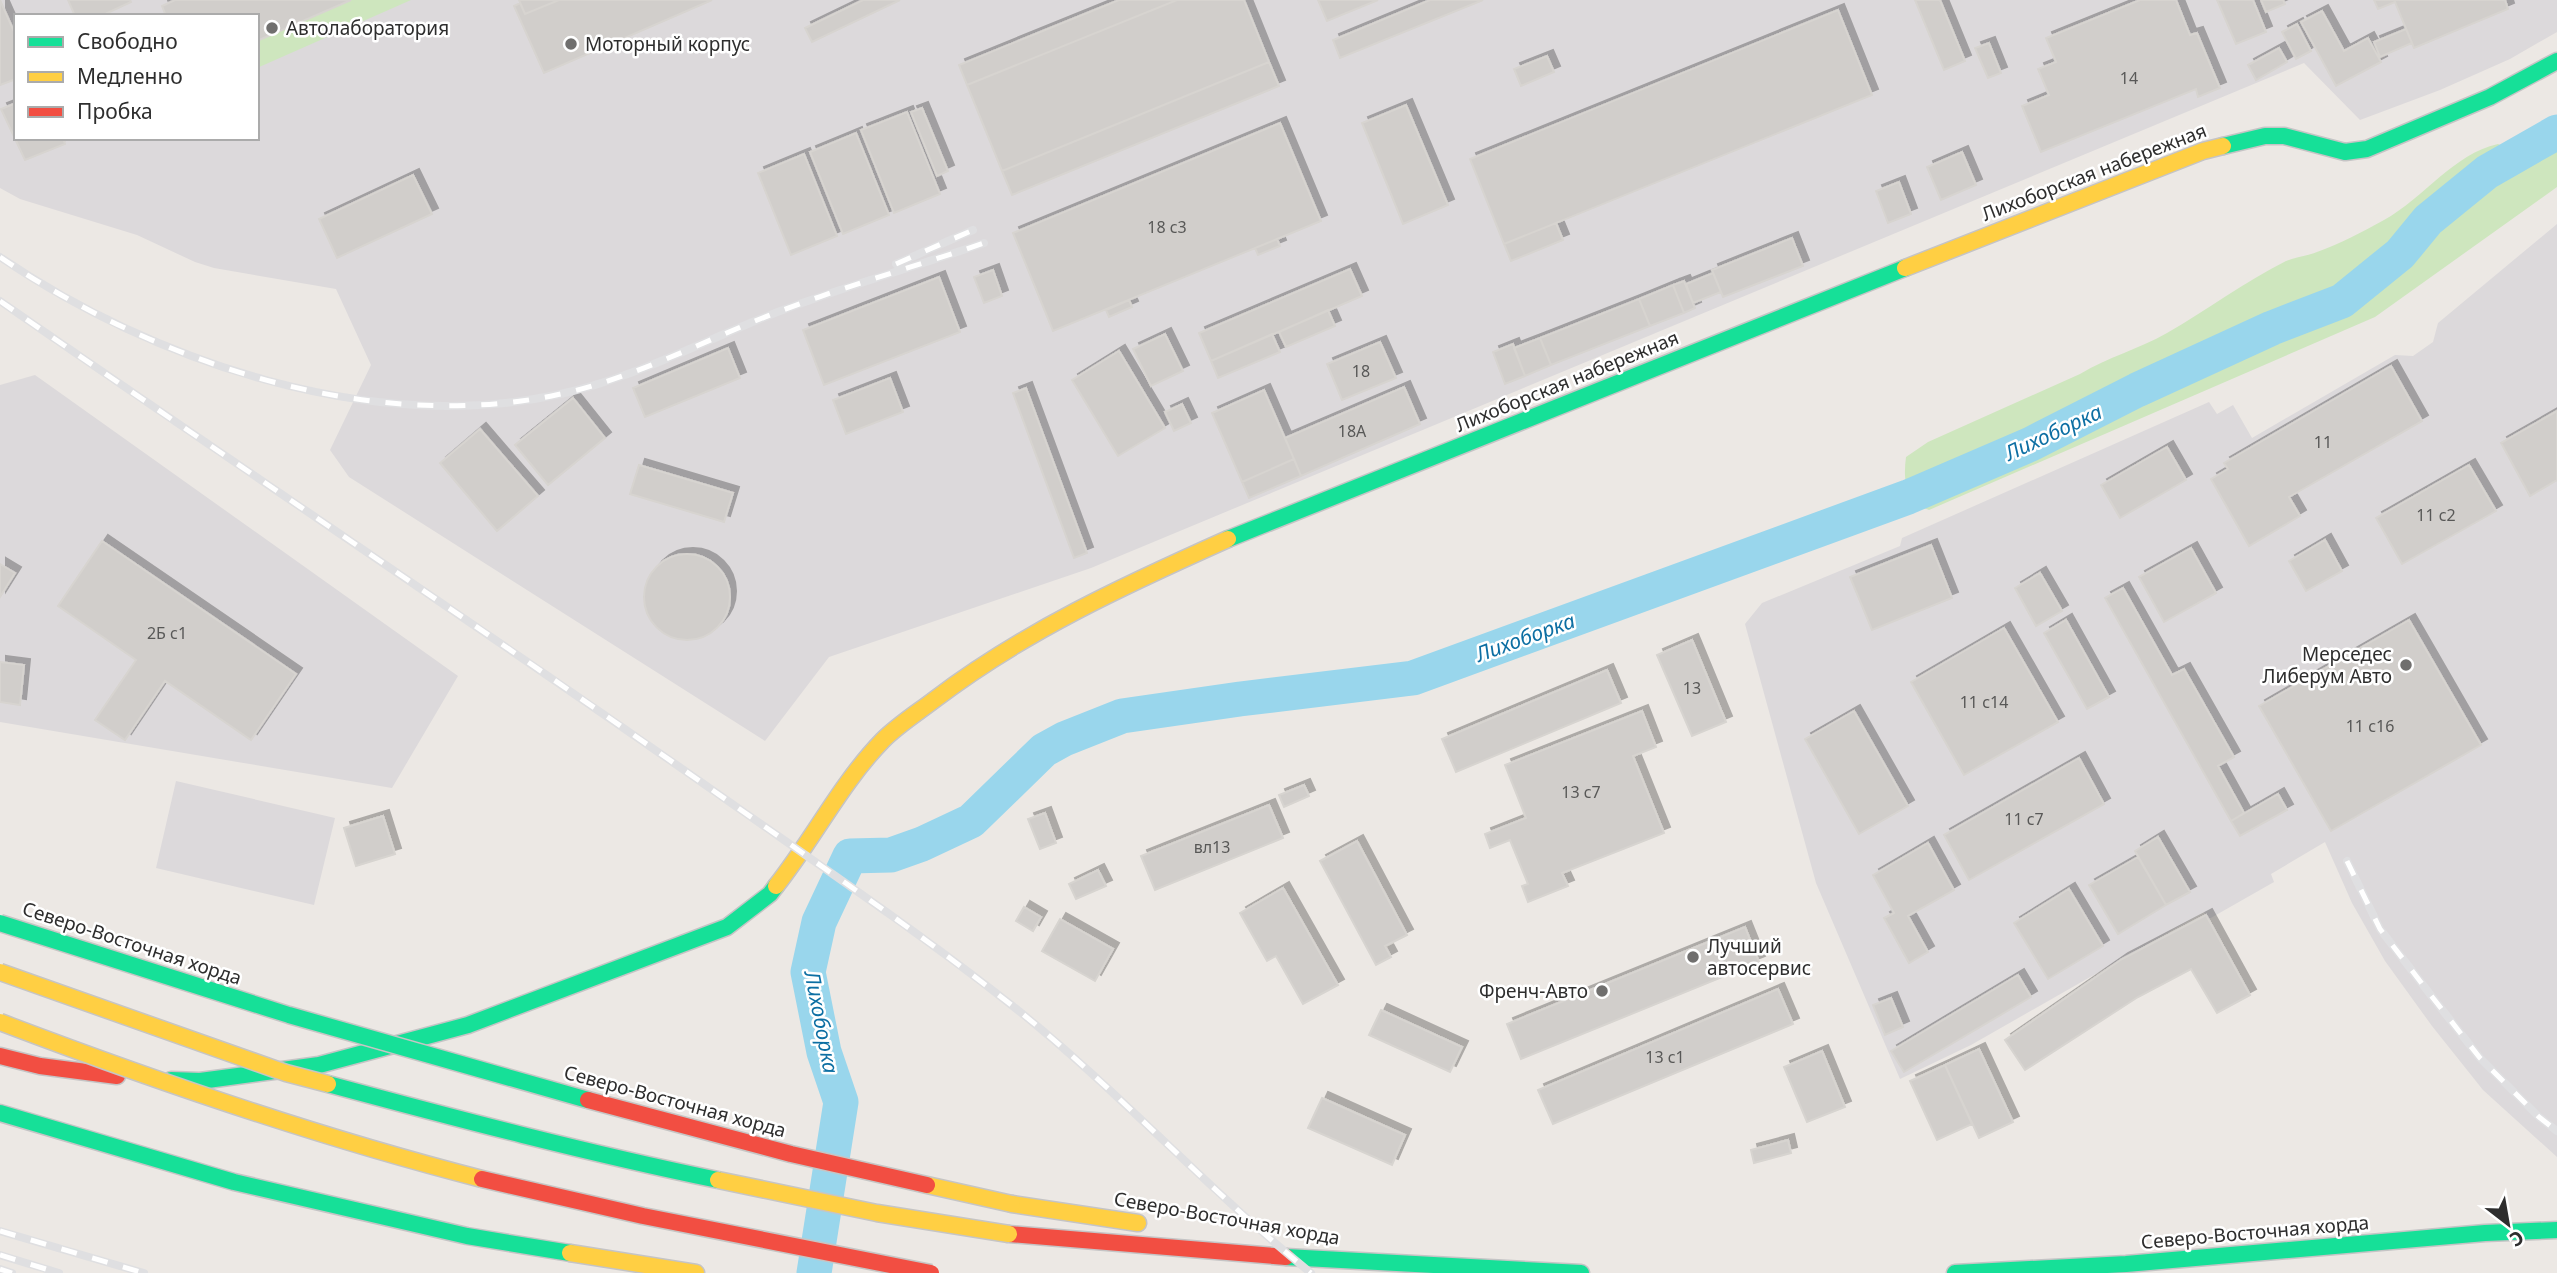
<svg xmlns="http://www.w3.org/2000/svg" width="2557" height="1273" font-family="'Noto Sans',sans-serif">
  <defs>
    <filter id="shadow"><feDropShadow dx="6" dy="-6" stdDeviation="0" flood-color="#0004"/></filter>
  </defs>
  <rect width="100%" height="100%" fill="#ece8e4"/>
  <path fill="#dcd9db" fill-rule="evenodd" d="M0,0H2557V32L2510,59L2440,90L2360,120L2304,63L1091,568L829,657L765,741L349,477L330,450L371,365L336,289L214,268L195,262L137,235L20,199L0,188ZM16,16H257V138H16Z
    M2557,224V1157L2483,1090L2432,1026L2385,961L2352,903L2325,842L2271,874L2274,882L2209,919L2204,912L1971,1045L1900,1079L1816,883L1745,624L1762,603L1900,546L1902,538L2209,402L2217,414L2233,405L2252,438L2395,355L2413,356L2433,342L2438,323Z
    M35,375L458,676L392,788L0,722V385Z
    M176,781L335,818L314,905L156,868Z"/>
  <path fill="#cee6be" d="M351,0H411L257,68V41Z
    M2498,144L2509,149L2445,197L2455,209L2530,161L2557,149V187L2375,317L1929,510C1905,501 1903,480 1906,457L1928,442L2080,374C2108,357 2139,349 2167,333C2207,310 2244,282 2286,261C2295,257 2307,256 2317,252C2340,244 2362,232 2384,220C2424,198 2453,154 2498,144Z"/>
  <path fill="#99d6ec" d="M2557,122V149L2530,161L2456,209L2444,197L2509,149Z"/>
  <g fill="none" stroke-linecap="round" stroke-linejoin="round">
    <path stroke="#99d6ec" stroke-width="35" d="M814,1273L841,1102L824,1052L808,972L819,922L850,856L891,855L922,844L971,821L1044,750L1064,739L1122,716L1240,699L1413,678L1908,497L2031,444L2137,390L2272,328L2342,301L2400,254L2428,220L2487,172L2557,132"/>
  </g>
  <path fill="#d1cecb" stroke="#d7d4d0" stroke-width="2" filter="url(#shadow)" d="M0,0L16,36V79L0,85Z
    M68,0H130L131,2L101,16H75Z
    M175,0H351L257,41V16H166L162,6Z
    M519,0H559L525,14Z
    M559,0H712L544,73L514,6L520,3L525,14Z
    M863,0H900L812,42L805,28Z
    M1119,0H1177L967,85L959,65Z
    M1177,0H1244L1269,62L1002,171L967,85Z
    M1318,0H1378L1327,21Z
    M1430,0H1483L1340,58L1333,40Z
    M1915,0H1940L1965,61L1944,70Z
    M2140,0H2176L2190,35L2197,33L2220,88L2198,97L2196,89L2041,152L2022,106L2049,95L2038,69L2056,62L2046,38Z
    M2217,0H2253L2266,32L2236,44Z
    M2261,0H2283L2285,4L2266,12Z
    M2374,0H2505L2508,9L2414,48L2395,2L2378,9Z
    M1838,10L1872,95L1504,244L1470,159Z
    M2322,11L2344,51L2368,38L2381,62L2336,86L2301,22Z
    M2297,24L2311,51L2296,59L2282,32Z
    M2406,29L2412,43L2380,57L2374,42Z
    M1989,43L2001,73L1988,78L1975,48Z
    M2279,48L2287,62L2256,80L2248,65Z
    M1547,56L1554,72L1521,86L1514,69Z
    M1269,62L1279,86L1012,195L1002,171Z
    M16,103V138H63L65,144L25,160L1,109Z
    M1406,105L1448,205L1403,224L1362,123Z
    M922,108L948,171L937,176L911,112Z
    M907,112L940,194L894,213L861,130Z
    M1280,123L1321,221L1053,331L1013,233Z
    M856,133L889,215L843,234L810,152Z
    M1962,152L1976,185L1941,200L1927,167Z
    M804,154L837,236L791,255L758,173Z
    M413,175L432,214L337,258L319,219Z
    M1899,182L1911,214L1888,223L1876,191Z
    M1556,223L1563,240L1511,261L1504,244Z
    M1792,238L1803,266L1723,297L1712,270Z
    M1277,239L1280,246L1258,255L1255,248Z
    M1350,269L1362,296L1211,361L1199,333Z
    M993,270L1002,296L984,303L974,277Z
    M1713,273L1721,292L1693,303L1686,284Z
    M939,277L960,332L824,385L803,330Z
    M1684,281L1695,308L1684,313L1673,285Z
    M1673,285L1684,313L1650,326L1639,299Z
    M1639,299L1650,326L1551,365L1540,338Z
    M1129,300L1132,307L1109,317L1106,310Z
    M1328,310L1335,326L1286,347L1279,332Z
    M1165,334L1183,371L1151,386L1133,349Z
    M1272,334L1280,352L1218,378L1211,361Z
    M1540,338L1551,365L1525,376L1514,348Z
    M1380,342L1396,378L1342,400L1327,364Z
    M1513,344L1525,376L1505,384L1493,352Z
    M728,348L740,378L645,417L633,388Z
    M1119,351L1165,428L1118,456L1072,380Z
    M2391,366L2422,421L2289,497L2300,516L2249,546L2211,479L2228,469L2224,463Z
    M890,378L903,412L846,434L833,400Z
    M1404,387L1420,424L1301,476L1285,438Z
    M1026,388L1087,553L1074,558L1013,393Z
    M1264,390L1294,459L1242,482L1212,413Z
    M573,398L605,438L548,485L515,445Z
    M1182,404L1191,423L1174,431L1165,412Z
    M2557,411V480L2530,496L2501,443Z
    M480,429L538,496L497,531L440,463Z
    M2167,447L2186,480L2120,518L2101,485Z
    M1294,459L1301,476L1249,498L1242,482Z
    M639,465L733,493L724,522L630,494Z
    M2469,465L2496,511L2402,564L2376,518Z
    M2325,540L2342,571L2306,591L2289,561Z
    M102,541L296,674L251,740L165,681L125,740L95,720L136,660L58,606Z
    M1931,545L1952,598L1872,630L1850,577Z
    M2191,548L2216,593L2164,622L2139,577Z
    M644 597a43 43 0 1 1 86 0a43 43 0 1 1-86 0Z
    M0,564L15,573L0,597Z
    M2040,573L2062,611L2036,626L2015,588Z
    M2123,588L2172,675L2184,669L2234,757L2218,766L2244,813L2231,821L2105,598Z
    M2066,620L2109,697L2087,709L2044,633Z
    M2409,620L2481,745L2331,831L2259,706Z
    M2004,628L2058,722L1964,775L1911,682Z
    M1692,640L1726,722L1692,736L1657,655Z
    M0,662L24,665L20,705L0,702Z
    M1607,670L1621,703L1456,772L1442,739Z
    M1642,711L1656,747L1633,756L1664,833L1562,873L1568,886L1528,902L1522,886L1528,884L1510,840L1490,848L1485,834L1526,818L1505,765Z
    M1854,711L1908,806L1859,834L1805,739Z
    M2079,758L2104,804L1969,880L1944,835Z
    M1304,785L1309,796L1284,807L1279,795Z
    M2278,794L2287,810L2240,836L2231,821Z
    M1269,805L1283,838L1155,890L1141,856Z
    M1045,813L1056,843L1040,849L1028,819Z
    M383,816L395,854L356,866L344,828Z
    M2158,837L2190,892L2166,905L2135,851Z
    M1357,841L1407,935L1385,946L1391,957L1376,965L1320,861Z
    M1928,843L1954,890L1908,916L1928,952L1909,963L1884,918L1894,913L1873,875Z
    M2138,857L2166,905L2118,934L2089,885Z
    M1098,870L1106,886L1076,899L1069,884Z
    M1283,888L1338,985L1303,1004L1276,956L1267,961L1240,913Z
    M2069,889L2103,946L2048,979L2014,923Z
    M1024,907L1041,917L1033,931L1016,921Z
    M2206,915L2250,995L2217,1013L2191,969L2138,997L2025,1070L2005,1040L2122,959Z
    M1060,919L1113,949L1095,981L1042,951Z
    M1745,927L1759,962L1521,1059L1507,1024Z
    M2018,975L2031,997L1904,1072L1891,1051Z
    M1778,989L1793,1024L1553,1124L1538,1090Z
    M1891,998L1903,1027L1885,1035L1873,1005Z
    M1381,1010L1462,1047L1450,1072L1369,1035Z
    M1979,1049L2013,1122L1979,1138L1945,1065Z
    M1822,1051L1845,1107L1807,1122L1784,1067Z
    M1945,1065L1972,1124L1937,1140L1910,1081Z
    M1322,1098L1405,1135L1392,1165L1308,1128Z
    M1788,1140L1791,1153L1754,1163L1751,1150Z"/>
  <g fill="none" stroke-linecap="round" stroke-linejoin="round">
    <defs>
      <path id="fast" d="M2223,146L2265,136H2284L2345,152L2367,149L2490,97L2557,61
        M1228,539L1905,268
        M171,1080L200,1081L319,1065L468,1025L727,927L770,894L776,886
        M0,1113L234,1182L467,1236L570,1253
        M1286,1257L1581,1273
        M1955,1273L2126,1264L2485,1233L2557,1230"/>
      <path id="slow" d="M1905,268L2203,151L2223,146
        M776,886C814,838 841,783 883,740C898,725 917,713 934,700C1023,632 1125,585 1228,539
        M1012,1204L1138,1223
        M570,1253L696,1273"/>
      <path id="jam" d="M0,1056L40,1066L117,1076
        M1009,1234L1286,1257"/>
    </defs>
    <use href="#fast" stroke="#c5c4c5" stroke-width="19"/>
    <use href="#slow" stroke="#c5c4c5" stroke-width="19"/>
    <use href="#jam" stroke="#c5c4c5" stroke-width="19"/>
    <use href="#fast" stroke="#16e098" stroke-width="16"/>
    <use href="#slow" stroke="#ffcf43" stroke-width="16"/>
    <use href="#jam" stroke="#f24e42" stroke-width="16"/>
    <defs>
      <path id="rail" d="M0,257C154,362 370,434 556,395C635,379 708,338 783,310C849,285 917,266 984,243
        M896,264L973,230
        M0,301C236,465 476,624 711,789C809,858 910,926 1005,1000C1113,1084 1204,1187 1311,1273
        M2347,861L2380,929L2433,998L2480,1058L2539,1117L2557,1131
        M0,1231L144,1273
        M0,1255L59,1273
        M0,1269L12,1273"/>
    </defs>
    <use href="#rail" stroke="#dfdfe1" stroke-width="8"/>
    <use href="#rail" stroke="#fff" stroke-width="5" stroke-dasharray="16" stroke-linecap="butt"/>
    <defs>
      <path id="fast-bridge" d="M0,923L289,1015L588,1100
        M328,1084C458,1119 587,1153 718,1180"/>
      <path id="slow-bridge" d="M0,972L286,1073L328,1084
        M0,1022C158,1082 318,1137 482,1179
        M718,1180L877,1213L1009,1234
        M927,1185L1012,1204"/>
      <path id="jam-bridge" d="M588,1100L791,1154L927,1185
        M482,1179L643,1216L931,1273"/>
    </defs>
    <use href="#fast-bridge" stroke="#c6c5c4" stroke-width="19" stroke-linecap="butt"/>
    <use href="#slow-bridge" stroke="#c6c5c4" stroke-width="19" stroke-linecap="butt"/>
    <use href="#jam-bridge" stroke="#c6c5c4" stroke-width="19" stroke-linecap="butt"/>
    <use href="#fast-bridge" stroke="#16e098" stroke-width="16"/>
    <use href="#slow-bridge" stroke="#ffcf43" stroke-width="16"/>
    <use href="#jam-bridge" stroke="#f24e42" stroke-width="16"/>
  </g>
  <g fill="#706f6e" stroke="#fff" stroke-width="2.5">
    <circle cx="272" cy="28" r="7"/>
    <circle cx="571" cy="44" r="7"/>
    <circle cx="2406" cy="665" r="7"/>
    <circle cx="1693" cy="957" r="7"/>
    <circle cx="1602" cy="991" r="7"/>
  </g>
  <g text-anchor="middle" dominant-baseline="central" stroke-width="5" stroke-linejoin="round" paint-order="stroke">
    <g font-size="16" fill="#585857">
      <text x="2129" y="78">14</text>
      <text x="1167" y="227">18 с3</text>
      <text x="1361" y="371">18</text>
      <text x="1352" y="431">18А</text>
      <text x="2323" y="442">11</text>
      <text x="2436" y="515">11 с2</text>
      <text x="167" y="633">2Б с1</text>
      <text x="1692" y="688">13</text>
      <text x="1984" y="702">11 с14</text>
      <text x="2370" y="726">11 с16</text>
      <text x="1581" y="792">13 с7</text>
      <text x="2024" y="819">11 с7</text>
      <text x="1212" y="847">вл13</text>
      <text x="1665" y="1057">13 с1</text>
    </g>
    <g font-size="19" fill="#2e2e2e" stroke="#fff" text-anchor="start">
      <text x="286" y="28">Автолаборатория</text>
      <text x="585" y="44">Моторный корпус</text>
      <text x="2392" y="654" text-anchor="end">Мерседес<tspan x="2392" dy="22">Либерум Авто</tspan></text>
      <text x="1707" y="946">Лучший<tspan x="1707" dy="22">автосервис</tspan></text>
      <text x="1588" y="991" text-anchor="end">Френч-Авто</text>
    </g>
    <g font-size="19" fill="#2e2e2e" stroke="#fff">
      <text transform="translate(2094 172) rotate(-21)">Лихоборская набережная</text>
      <text transform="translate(1567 381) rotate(-22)">Лихоборская набережная</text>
      <text transform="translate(132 943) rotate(18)">Северо-Восточная хорда</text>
      <text transform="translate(675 1101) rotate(15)">Северо-Восточная хорда</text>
      <text transform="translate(1227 1218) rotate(10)">Северо-Восточная хорда</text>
      <text transform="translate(2255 1232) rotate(-5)">Северо-Восточная хорда</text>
    </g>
    <g font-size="21" font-style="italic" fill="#0d6fa3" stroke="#fff">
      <text transform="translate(2053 432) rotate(-25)">Лихоборка</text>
      <text transform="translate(1525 637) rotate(-20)">Лихоборка</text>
      <text transform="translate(822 1022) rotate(79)">Лихоборка</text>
    </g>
  </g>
  <rect x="14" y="14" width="245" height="126" fill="#ffffff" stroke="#ababab" stroke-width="2"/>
  <rect x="28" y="37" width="35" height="10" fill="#16e098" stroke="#ababab" stroke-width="2"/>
  <text x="77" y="49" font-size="21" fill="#2e2e2e">Свободно</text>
  <rect x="28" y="72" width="35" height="10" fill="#ffcf43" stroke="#ababab" stroke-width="2"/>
  <text x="77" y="84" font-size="21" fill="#2e2e2e">Медленно</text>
  <rect x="28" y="107" width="35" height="10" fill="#f24e42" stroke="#ababab" stroke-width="2"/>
  <text x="77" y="119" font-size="21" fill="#2e2e2e">Пробка</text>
  <g transform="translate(2508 1224) rotate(149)" stroke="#ffffff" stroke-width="5" paint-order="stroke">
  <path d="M0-5L12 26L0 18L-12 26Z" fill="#2e2e2e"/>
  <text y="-10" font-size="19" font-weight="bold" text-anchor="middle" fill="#2e2e2e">С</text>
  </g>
</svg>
